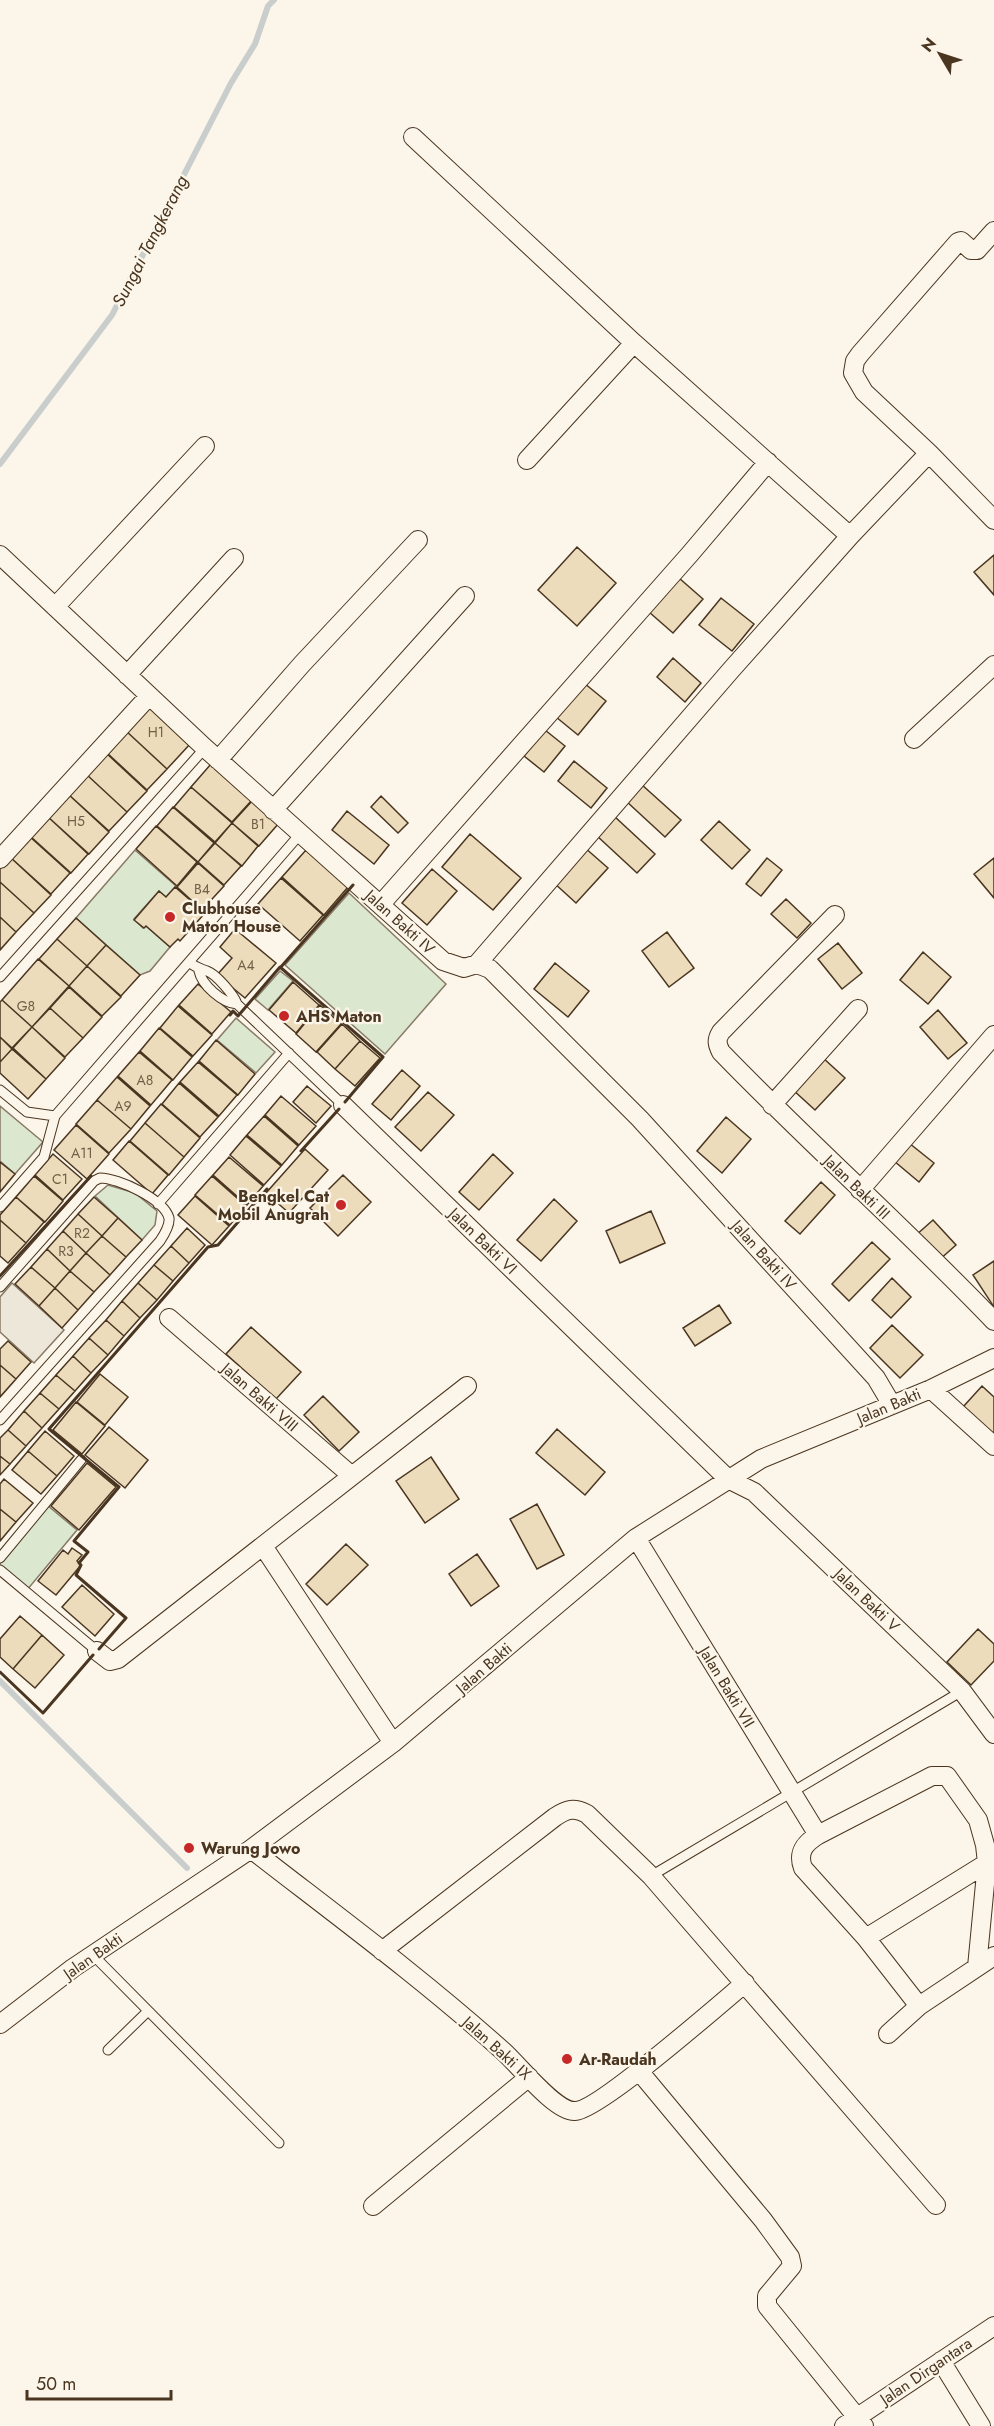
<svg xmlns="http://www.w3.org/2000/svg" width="994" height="2426" font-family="Jost,sans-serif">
  <rect width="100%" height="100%" fill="#fbf6e9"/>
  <path fill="#dce7d0" stroke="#887966" stroke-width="1.5" d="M135,850L176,886L166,897L159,891L134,919L143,928L146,926L170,947L150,971L140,975L76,918Z
    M349,893L446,984L385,1054L285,965Z
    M280,971L293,981L268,1010L255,999Z
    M236,1018L275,1052L256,1073L217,1040Z
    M0,1106L43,1142L15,1174L0,1161Z
    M108,1185L135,1193L157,1211L155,1225L142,1240L95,1196Z
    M47,1505L77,1530L27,1590L0,1567V1561Z"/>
  <path fill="#ede7d9" stroke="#887966" stroke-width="1.5" d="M12,1283L64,1330L34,1363L0,1332V1297Z"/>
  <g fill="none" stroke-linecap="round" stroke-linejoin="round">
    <path stroke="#c9cecd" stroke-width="6" d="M0,464L112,315L231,83L255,44L268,6L274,0
      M0,1681L187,1868"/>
  </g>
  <path fill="#ecdcbc" stroke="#4a3520" stroke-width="1.5" d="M577,547L616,583L577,626L538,590Z
    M994,555V595L974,572Z
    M679,578L703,599L673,633L649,612Z
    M721,598L754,624L732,651L699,625Z
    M673,658L701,683L685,702L657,677Z
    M584,683L606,701L578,735L556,717Z
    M149,704L191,743L167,769L125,730Z
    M125,730L167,769L147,790L106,752Z
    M545,730L565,746L544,772L524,756Z
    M105,752L147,791L127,812L86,774Z
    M574,761L607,788L591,808L558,781Z
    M211,764L252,800L232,822L191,787Z
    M86,774L127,812L109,831L68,794Z
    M641,784L681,820L665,837L626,801Z
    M191,787L232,823L215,842L174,807Z
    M68,794L109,832L89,854L47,816Z
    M381,796L408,823L398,833L371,807Z
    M253,800L279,823L259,846L232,823Z
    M173,807L214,843L198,862L157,826Z
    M347,811L389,845L374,864L332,830Z
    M47,816L88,854L71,873L30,836Z
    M614,816L655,854L637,873L596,835Z
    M719,821L750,850L732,869L701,840Z
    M232,823L258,846L242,866L215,843Z
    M156,826L197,862L177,886L136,849Z
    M470,834L521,878L493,910L442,867Z
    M29,836L70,873L51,894L10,857Z
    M215,843L241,866L224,885L198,862Z
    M584,847L608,868L576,903L553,882Z
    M306,850L348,887L324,915L282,877Z
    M10,857L51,895L34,913L0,882V868Z
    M767,858L782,870L761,896L746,884Z
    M994,858V898L974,874Z
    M198,863L224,886L202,910L177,887Z
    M432,869L457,891L427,925L402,903Z
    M281,878L323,915L300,941L258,904Z
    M0,882L34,913L16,932L0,917Z
    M175,887L205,913L180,941L178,939L170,947L146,926L144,928L134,920L159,891L166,897Z
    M786,899L811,923L797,938L771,914Z
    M0,917L16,932L0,950Z
    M76,918L106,945L87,966L57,939Z
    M235,929L276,963L245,998L217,975L232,958L220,947Z
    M667,932L694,968L669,987L642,951Z
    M57,939L87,966L69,986L39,959Z
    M838,943L862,973L842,989L818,959Z
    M106,945L140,975L121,996L87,966Z
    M923,952L951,977L928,1004L900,980Z
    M38,959L69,986L32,1027L2,1000Z
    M555,963L589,991L568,1017L534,989Z
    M87,966L121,997L102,1016L69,986Z
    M293,982L319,1005L296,1033L269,1010Z
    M198,984L231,1012L212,1034L179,1005Z
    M69,987L102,1017L83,1038L50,1008Z
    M2,1000L32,1027L12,1048L0,1037V1002Z
    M320,1005L341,1024L316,1052L296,1034Z
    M178,1006L212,1035L193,1056L160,1028Z
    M50,1008L83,1038L65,1057L32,1027Z
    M938,1010L967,1043L948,1059L920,1027Z
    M342,1024L360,1041L335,1069L317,1052Z
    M32,1027L65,1058L46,1079L13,1048Z
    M159,1028L192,1057L173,1080L140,1051Z
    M0,1037L12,1049L0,1062Z
    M216,1040L255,1074L238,1095L199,1061Z
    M360,1041L380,1058L355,1086L335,1069Z
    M12,1049L46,1079L28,1099L0,1073V1062Z
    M139,1052L172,1080L151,1105L118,1076Z
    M822,1057L845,1078L815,1110L792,1089Z
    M198,1062L237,1095L219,1116L180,1082Z
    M402,1070L420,1086L391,1120L372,1104Z
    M117,1077L150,1106L131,1129L97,1100Z
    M179,1083L218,1117L200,1137L162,1104Z
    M307,1086L331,1106L316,1123L293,1102Z
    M428,1092L454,1115L421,1151L395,1127Z
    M281,1096L316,1126L299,1145L265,1115Z
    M97,1100L131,1129L109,1153L76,1124Z
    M161,1104L200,1138L184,1157L145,1123Z
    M264,1116L298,1146L282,1165L247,1135Z
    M726,1117L751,1139L722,1173L697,1151Z
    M145,1123L184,1157L169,1175L130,1141Z
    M76,1125L109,1154L87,1179L54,1150Z
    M246,1136L281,1166L264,1185L230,1155Z
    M129,1141L168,1175L152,1194L113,1160Z
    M909,1143L934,1163L919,1182L894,1161Z
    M305,1149L328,1170L289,1213L266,1193Z
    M53,1154L82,1179L63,1200L35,1175Z
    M493,1154L513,1173L479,1210L459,1192Z
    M229,1157L263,1186L247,1205L213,1175Z
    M0,1162L15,1174L0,1192Z
    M343,1175L371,1202L338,1236L310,1208Z
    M34,1176L63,1201L45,1222L16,1197Z
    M212,1176L246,1206L230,1225L195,1195Z
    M821,1182L835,1195L800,1234L785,1221Z
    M195,1196L229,1226L212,1245L178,1215Z
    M16,1197L44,1222L26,1243L0,1220V1215Z
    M94,1197L118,1218L102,1236L78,1214Z
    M554,1199L577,1221L541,1261L517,1240Z
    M651,1211L665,1243L620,1263L606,1231Z
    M78,1214L102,1236L86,1253L63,1231Z
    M118,1218L142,1240L126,1257L102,1236Z
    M0,1220L26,1243L8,1263L0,1256Z
    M933,1220L956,1245L938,1261L915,1236Z
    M187,1228L205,1245L189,1263L171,1246Z
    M63,1231L86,1253L70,1271L47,1249Z
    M102,1236L126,1257L110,1275L86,1253Z
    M872,1242L890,1259L849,1301L832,1284Z
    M171,1246L189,1263L173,1281L154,1265Z
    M47,1249L70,1271L55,1288L31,1267Z
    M86,1253L110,1275L94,1292L70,1271Z
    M994,1261V1307L973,1275Z
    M154,1265L173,1281L157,1300L138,1283Z
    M31,1267L55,1288L39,1306L15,1284Z
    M70,1271L94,1292L78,1310L55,1288Z
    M892,1278L911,1297L891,1318L872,1300Z
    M138,1283L157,1300L140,1318L122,1301Z
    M55,1288L78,1310L62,1328L39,1306Z
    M122,1301L140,1318L124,1336L106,1320Z
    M719,1305L731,1323L695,1346L683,1328Z
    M106,1320L124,1336L108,1355L89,1338Z
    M892,1325L923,1355L900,1378L870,1348Z
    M251,1327L301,1372L276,1399L226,1354Z
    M89,1338L108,1355L91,1373L73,1356Z
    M8,1341L31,1362L16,1379L0,1365V1349Z
    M73,1356L91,1373L75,1391L56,1375Z
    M0,1365L16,1379L0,1397Z
    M100,1374L128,1397L105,1425L77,1402Z
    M56,1375L75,1391L59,1409L40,1393Z
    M982,1386L994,1397V1435L963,1407Z
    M40,1393L59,1409L42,1428L24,1411Z
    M323,1396L359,1432L339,1451L304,1415Z
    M76,1402L105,1426L82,1454L53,1430Z
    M24,1411L42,1428L26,1446L8,1430Z
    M109,1427L148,1460L125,1488L85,1455Z
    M557,1429L605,1472L585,1495L536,1453Z
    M8,1430L26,1446L10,1464L0,1456V1438Z
    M45,1431L74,1456L57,1476L28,1451Z
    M28,1451L57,1476L41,1494L12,1470Z
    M0,1456L10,1464L0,1475Z
    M431,1457L459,1499L425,1523L396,1481Z
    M87,1463L116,1487L79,1530L51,1506Z
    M4,1479L33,1503L16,1522L0,1509V1484Z
    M537,1504L564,1555L537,1569L510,1519Z
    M0,1509L16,1522L0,1541Z
    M346,1544L368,1565L327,1605L306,1584Z
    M72,1548L82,1555L77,1561L81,1565L56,1595L38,1581L63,1550L68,1554Z
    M477,1554L499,1586L471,1606L449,1574Z
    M82,1585L114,1614L95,1636L62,1607Z
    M20,1616L42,1635L13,1669L0,1657V1639Z
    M978,1629L994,1644V1661L971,1685L947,1662Z
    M42,1635L64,1655L35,1688L13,1669Z"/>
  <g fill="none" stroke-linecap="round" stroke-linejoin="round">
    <defs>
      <path id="service" d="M189,962C196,968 199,968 207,971C216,974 234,995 237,1004L343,1105
        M199,971C202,985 222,1003 237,1004
        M0,977L205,748
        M0,1090L27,1112L55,1116
        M158,1204L289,1053
        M0,1207L44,1157L55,1116L301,833
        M0,1287L94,1181L100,1178C118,1178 164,1199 169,1218C170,1225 164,1235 160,1241L0,1420
        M0,1558L81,1460
        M0,1570L97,1651
        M651,1876L962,1691
        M93,1955L279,2143
        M108,2050L148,2011"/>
      <path id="minor" d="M413,137L634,343
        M994,231L977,250H971L961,241L958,242L860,354L855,361L853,373L864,392L929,453L994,520
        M527,460L634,343L850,536L929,453
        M0,555L205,748L443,961L464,968L477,964L490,969L640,1119L876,1378L892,1405
        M55,607L205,446
        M127,675L234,558
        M914,739L994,665
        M218,760L302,664L418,540
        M273,810L465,596
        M0,859L149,696
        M381,904L690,554L768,462
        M835,915L721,1032C716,1040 717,1044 721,1052C810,1144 906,1229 994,1321
        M477,964L731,670L850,536
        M343,1105L728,1479L754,1492L962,1691L994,1734
        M772,1105L858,1009
        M860,1190L994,1035
        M169,1318L352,1476
        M931,1389L994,1446
        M636,1538L818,1835
        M263,1546L393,1743
        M97,1651L110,1661L118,1659L467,1386
        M251,1849C336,1915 423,1979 503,2051C519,2065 555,2112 575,2111C598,2111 720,2004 745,1983
        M866,1938L987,1863
        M382,1951L555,1817C567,1809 574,1807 587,1814L651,1876L936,2205
        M919,2006L866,1938L803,1868C797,1852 805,1843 818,1835L932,1776H947L978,1820L985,1845L987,1863L977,1967
        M0,2024L73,1968L251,1849L393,1743L636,1538L761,1459L931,1389L994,1358
        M888,2034L919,2006L994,1956
        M639,2071L763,2220L790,2257L792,2266L767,2296V2306L864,2426
        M373,2206L529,2077
        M941,2361L981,2426
        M844,2426L994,2326"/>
    </defs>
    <use href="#service" stroke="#4a3520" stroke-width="11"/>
    <use href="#minor" stroke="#4a3520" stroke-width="20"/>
    <use href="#service" stroke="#fbf6e9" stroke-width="9"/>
    <use href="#minor" stroke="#fbf6e9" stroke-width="18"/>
    <path stroke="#4a3520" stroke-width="3" d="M280,968L353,885
      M230,1015L233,1011L238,1016L280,967L383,1057L345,1102
      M301,1151L339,1109
      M0,1276L91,1176
      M99,1649L126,1618L76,1575L81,1565L79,1563L88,1552L74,1541L119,1487L49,1429L208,1247L218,1245L267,1189
      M0,1672L43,1713L93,1655"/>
  </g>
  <g fill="#c62828" stroke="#fbf6e9" stroke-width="2">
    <circle cx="170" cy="917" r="6"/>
    <circle cx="284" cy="1016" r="6"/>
    <circle cx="341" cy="1205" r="6"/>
    <circle cx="189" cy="1848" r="6"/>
    <circle cx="567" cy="2059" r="6"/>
  </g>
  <g text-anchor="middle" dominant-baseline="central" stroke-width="4.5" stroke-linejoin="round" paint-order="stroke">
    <g font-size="14" fill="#725f47">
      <text x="156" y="732">H1</text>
      <text x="76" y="821">H5</text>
      <text x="258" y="824">B1</text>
      <text x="202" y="889">B4</text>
      <text x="246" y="965">A4</text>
      <text x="26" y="1006">G8</text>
      <text x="145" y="1080">A8</text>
      <text x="123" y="1106">A9</text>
      <text x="82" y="1153">A11</text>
      <text x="60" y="1179">C1</text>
      <text x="82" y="1233">R2</text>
      <text x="66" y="1251">R3</text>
    </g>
    <g font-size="16" font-weight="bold" fill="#4a3520" stroke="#fbf6e9" text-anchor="start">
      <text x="182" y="908">Clubhouse<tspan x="182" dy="18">Maton House</tspan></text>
      <text x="296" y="1016">AHS Maton</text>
      <text x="329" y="1196" text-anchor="end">Bengkel Cat<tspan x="329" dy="18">Mobil Anugrah</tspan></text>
      <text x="201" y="1848">Warung Jowo</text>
      <text x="579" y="2059">Ar-Raudah</text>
    </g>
    <g font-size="16" fill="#4a3520" stroke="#fbf6e9">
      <text transform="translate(400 922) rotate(42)">Jalan Bakti IV</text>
      <text transform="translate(857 1187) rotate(44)">Jalan Bakti III</text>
      <text transform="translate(483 1241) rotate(44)">Jalan Bakti VI</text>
      <text transform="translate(764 1255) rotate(48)">Jalan Bakti IV</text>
      <text transform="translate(260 1397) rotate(41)">Jalan Bakti VIII</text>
      <text transform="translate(889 1406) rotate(-23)">Jalan Bakti</text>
      <text transform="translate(867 1600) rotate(44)">Jalan Bakti V</text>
      <text transform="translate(484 1668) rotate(-41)">Jalan Bakti</text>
      <text transform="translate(727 1687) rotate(59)">Jalan Bakti VII</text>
      <text transform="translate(93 1956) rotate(-35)">Jalan Bakti</text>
      <text transform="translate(497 2048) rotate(42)">Jalan Bakti IX</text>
      <text transform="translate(926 2371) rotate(-34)">Jalan Dirgantara</text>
    </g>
    <g font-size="18" font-style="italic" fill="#4a3520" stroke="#fbf6e9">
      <text transform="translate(150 241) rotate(-63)">Sungai Tangkerang</text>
    </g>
  </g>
  <g transform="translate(940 54) rotate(309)" stroke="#fbf6e9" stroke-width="4.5" paint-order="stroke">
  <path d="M0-4.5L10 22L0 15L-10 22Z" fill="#4a3520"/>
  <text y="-9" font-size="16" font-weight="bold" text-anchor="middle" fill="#4a3520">N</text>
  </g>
  <path d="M27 2390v9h144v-9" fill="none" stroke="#4a3520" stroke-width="3"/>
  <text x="36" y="2390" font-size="18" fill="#4a3520" stroke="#fbf6e9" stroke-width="4.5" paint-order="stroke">50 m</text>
</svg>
